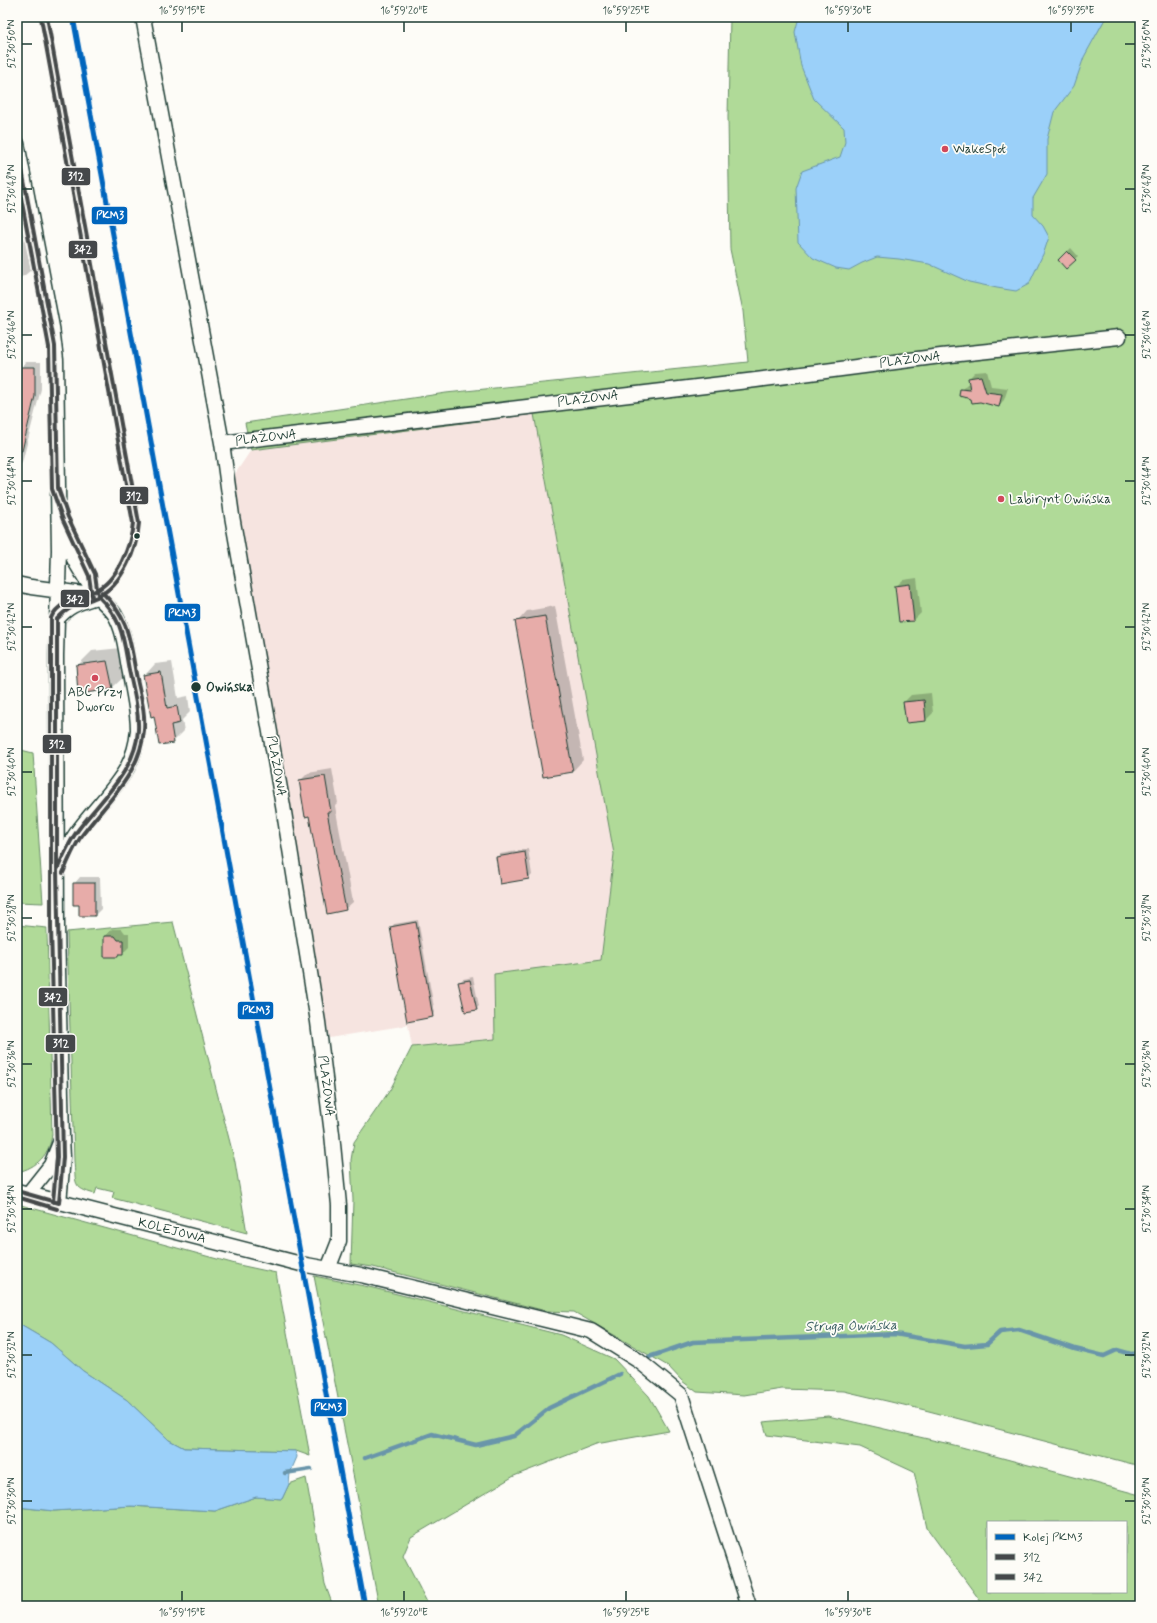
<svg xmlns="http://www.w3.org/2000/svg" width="1157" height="1623" font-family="Mynerve,sans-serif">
  <rect width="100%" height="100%" fill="#fdfcf7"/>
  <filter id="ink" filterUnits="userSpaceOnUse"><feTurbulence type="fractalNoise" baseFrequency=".025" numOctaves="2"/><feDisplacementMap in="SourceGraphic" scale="8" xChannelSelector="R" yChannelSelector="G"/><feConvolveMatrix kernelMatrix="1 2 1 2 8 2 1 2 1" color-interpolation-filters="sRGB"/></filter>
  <g filter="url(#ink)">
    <path fill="#f6e4e0" d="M534,414L614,854L601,960L494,974L495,1039L412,1047L408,1025L329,1038L231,480L251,450Z"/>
    <path fill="#b0da98" stroke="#688c66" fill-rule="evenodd" d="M730,17H994L1083,57L1106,17H1140V1466L925,1410L844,1391L782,1389L744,1395L697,1392L682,1381L668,1366L574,1312L546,1311L373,1267L351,1264L353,1200L351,1160L354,1142L390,1090L412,1047L495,1039L494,974L601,960L614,854L534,414L251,450L245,423L446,393L748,362L743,311L730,249L728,117Z
      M17,749L33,753L43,903L17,902Z
      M173,922L235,1162L247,1233L112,1198L114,1192L97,1188L95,1194C72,1188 76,1183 74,1161L67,932Z
      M17,925L47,928L52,1134C50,1154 37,1168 17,1172Z
      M17,1204L239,1265L276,1273L310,1456L296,1451L184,1448L169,1440L127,1400L83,1371L51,1343L17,1323Z
      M314,1276L369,1287L561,1335L614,1359L649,1396L669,1431L596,1444L514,1476L411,1537L403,1556L429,1606H379Z
      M828,1416L954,1445L1140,1495V1606H984L927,1528L914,1472L860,1447L767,1435L763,1422ZM988,1522H1126V1592H988Z
      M306,1478L325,1584L333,1606H17V1507L54,1511L131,1506L215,1511L256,1497L282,1499L289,1484Z"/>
    <path fill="#9bd0f9" stroke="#6995aa" d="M799,17H1106L1084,57L1074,86L1054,112L1047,139V174L1033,198V215L1043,226L1049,237L1044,252L1029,284L1016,291L997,288L969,282L929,264L899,259L877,257L862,263L849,270L836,268L813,258L798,242L796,188L802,171L840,157L845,142L844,128L814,99L801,66L795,32Z
      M17,1323L51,1343L83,1371L127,1400L169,1440L184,1448L296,1451L297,1457L290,1473L289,1484L282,1499L256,1497L215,1511L131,1506L54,1511L17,1507Z"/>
    <path fill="#0003" d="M17,204L31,270L24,276L17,278Z
      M1071,248L1078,256L1066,267L1059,260Z
      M18,302L20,333L17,336V303Z
      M26,362H41V389L22,463L17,468V411L21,408V368Z
      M987,371L991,386L1008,388L1004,400L998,406L972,398L961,390L967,384H970L969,378L975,372Z
      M17,490H19L17,499Z
      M917,578L921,613L914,620L896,586L903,580Z
      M555,606L583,760L573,771L517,622L527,611Z
      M121,648L127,674L112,688L77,666L92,651Z
      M172,662L178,698L188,696L190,712L182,720L184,731L173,742L154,715L145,675L155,664Z
      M17,678H20L19,714L17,717Z
      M931,693L933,713L926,720L904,702L911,695Z
      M332,769L338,803L335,806L353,902L345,909L310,815L300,781L308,773Z
      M528,849L532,875L529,878L501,883L497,857L500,854Z
      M80,877H100L101,909L95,915L80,904L74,884Z
      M418,920L435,1013L432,1016L391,928L394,924Z
      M112,929H122L125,933H129V947L122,954L117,956L105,936Z
      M473,977L479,1006L476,1009L459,983L463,979Z"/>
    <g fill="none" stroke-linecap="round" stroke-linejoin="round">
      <path stroke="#6995aa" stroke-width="4.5" d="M649,1357L693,1342L895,1334L965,1346L987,1344L1000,1332L1019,1330L1075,1349L1104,1356L1117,1350L1131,1354L1140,1353
        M365,1458L432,1434L476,1445L514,1436L549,1408L620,1374
        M285,1473L311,1469"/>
    </g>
    <path fill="#e7aca9" stroke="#1f3d34" d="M1067,251L1076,260L1066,269L1058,260Z
      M20,367H35V396L22,451L17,450V412L20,413Z
      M981,376L986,392L1002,394L999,407L980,402L972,403L971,399L959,396L960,389L970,390L968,378Z
      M910,584L914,621L899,622L895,586Z
      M545,616L573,772L543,777L515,621Z
      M107,661L113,689L78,694L76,665Z
      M161,672L167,708L177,706L180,723L171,725L174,743L159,745L154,716L151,717L143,675Z
      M924,700L926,721L906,723L903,702Z
      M325,776L331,812H327L346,910L327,914L309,816L305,817L299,780Z
      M525,852L529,879L500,884L496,857Z
      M73,883H95V916H79V905H73Z
      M416,922L433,1017L407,1022L390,927Z
      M104,936H115L118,940H123V955H118V957H104Z
      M470,980L477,1010L465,1012L458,982Z"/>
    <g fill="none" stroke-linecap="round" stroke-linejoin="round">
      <defs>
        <path id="street" d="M143,17L222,443L232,516L283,806L318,1022L332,1134L339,1205V1241L328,1269
          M17,143L52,327L56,360L59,550L56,655L57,927L62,1137L63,1157L59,1203
          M222,443L756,380L941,356L1119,337
          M17,584L31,587L98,596
          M57,619C69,605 78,603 96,597
          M60,864C74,825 107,803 127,768C133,757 137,743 138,730C138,711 133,692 130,673C126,654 125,632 115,615C110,607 102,602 97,595C82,575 70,555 62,532
          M17,1191L301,1264L361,1275L591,1331L639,1361L681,1395L749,1606
          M28,1194L51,1165L61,1140"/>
      </defs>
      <use href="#street" stroke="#1f3d34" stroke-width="17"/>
      <use href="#street" stroke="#fdfcf7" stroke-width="14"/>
      <defs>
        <path id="bus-1" d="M47,17L139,523C137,549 123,584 97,597C80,605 72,603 57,619
          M17,143L55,346L58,488L68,517L95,574L98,596
          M57,619V869
          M17,1191L59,1203
          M59,1203L63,1157L57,870C63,856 69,842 78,830C101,799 136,771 138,730C139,710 133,689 129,670C123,637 123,620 98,596"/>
        <path id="bus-2" d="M41,18L133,523C131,546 117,581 95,591C80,598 58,601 51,618V927L57,1157L53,1202
          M17,176L49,347L52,489L63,520L89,576L92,597
          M63,873C68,861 73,849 80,838C105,803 140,776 144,730C146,709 138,688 135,668C129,634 127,617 102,592
          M17,1197L57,1209"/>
      </defs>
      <use href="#bus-1" stroke="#fdfcf7" stroke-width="7"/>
      <use href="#bus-2" stroke="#fdfcf7" stroke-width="7"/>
      <use href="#bus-1" stroke="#45484a" stroke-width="4"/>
      <use href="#bus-2" stroke="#45484a" stroke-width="4"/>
      <defs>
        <path id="rail-1" d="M73,17L365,1606"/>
      </defs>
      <use href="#rail-1" stroke="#fdfcf7" stroke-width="8"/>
      <use href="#rail-1" stroke="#0065bd" stroke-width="5"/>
    </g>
  </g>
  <path fill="none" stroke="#1f3d34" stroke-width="1.5" d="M182,22V32M404,22V32M626,22V32M848,22V32M1071,22V32M22,44H32M1125,44H1135M22,189H32M1125,189H1135M22,335H32M1125,335H1135M22,481H32M1125,481H1135M22,627H32M1125,627H1135M22,772H32M1125,772H1135M22,918H32M1125,918H1135M22,1064H32M1125,1064H1135M22,1209H32M1125,1209H1135M22,1355H32M1125,1355H1135M22,1501H32M1125,1501H1135M182,1591V1601M404,1591V1601M626,1591V1601M848,1591V1601"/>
  <g fill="#d1495b" stroke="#fdfcf7" stroke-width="1.5">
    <circle cx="945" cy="149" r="4"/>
    <circle cx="1001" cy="499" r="4"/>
    <circle cx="95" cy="678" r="4"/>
  </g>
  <g fill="#1f3d34" stroke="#fdfcf7" stroke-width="1.5">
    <circle cx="137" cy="536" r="3.5"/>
    <circle cx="196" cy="687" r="5.5"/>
  </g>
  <g text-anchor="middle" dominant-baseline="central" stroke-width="3.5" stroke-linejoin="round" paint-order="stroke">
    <g font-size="13" fill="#1f3d34" stroke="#fdfcf7" text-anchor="start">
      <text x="953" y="149">WakeSpot</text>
      <text x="1009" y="499">Labirynt Owińska</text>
      <text x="95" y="692" text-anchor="middle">ABC Przy<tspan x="95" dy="15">Dworcu</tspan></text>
    </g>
    <g font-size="13" fill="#1f3d34" stroke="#fdfcf7">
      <text transform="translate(910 360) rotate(-7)">PLAŻOWA</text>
      <text transform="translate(588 399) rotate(-7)">PLAŻOWA</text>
      <text transform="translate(266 438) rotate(-7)">PLAŻOWA</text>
      <text transform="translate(276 766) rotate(80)">PLAŻOWA</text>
      <text transform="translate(326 1086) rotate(83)">PLAŻOWA</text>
      <text transform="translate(172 1231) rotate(14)">KOLEJOWA</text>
    </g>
    <g font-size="13" font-weight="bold" fill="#1f3d34" stroke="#fdfcf7" text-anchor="start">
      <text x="206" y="687">Owińska</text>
    </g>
    <g font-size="14" font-style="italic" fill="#3e6265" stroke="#fdfcf7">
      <text transform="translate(851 1326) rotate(-1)">Struga Owińska</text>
    </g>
  </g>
  <g stroke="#fdfcf7" stroke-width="1.5">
    <rect x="61" y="167" width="30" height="19" rx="4" fill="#45484a"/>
    <rect x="91" y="206" width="37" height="19" rx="4" fill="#0065bd"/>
    <rect x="68" y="240" width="30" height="19" rx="4" fill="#45484a"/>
    <rect x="119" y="486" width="30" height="19" rx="4" fill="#45484a"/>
    <rect x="60" y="589" width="30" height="19" rx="4" fill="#45484a"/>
    <rect x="164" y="603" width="37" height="19" rx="4" fill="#0065bd"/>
    <rect x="42" y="734" width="30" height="20" rx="4" fill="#45484a"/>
    <rect x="38" y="987" width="30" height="20" rx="4" fill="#45484a"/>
    <rect x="237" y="1001" width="37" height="19" rx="4" fill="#0065bd"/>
    <rect x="45" y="1034" width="31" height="19" rx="4" fill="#45484a"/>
    <rect x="310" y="1398" width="37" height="19" rx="4" fill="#0065bd"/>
  </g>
  <g font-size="11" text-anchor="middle" font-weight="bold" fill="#fff">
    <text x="76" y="180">312</text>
    <text x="110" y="219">PKM3</text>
    <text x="83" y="253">342</text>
    <text x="134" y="500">312</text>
    <text x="75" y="603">342</text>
    <text x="182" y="617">PKM3</text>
    <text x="57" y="748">312</text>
    <text x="53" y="1001">342</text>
    <text x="256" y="1014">PKM3</text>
    <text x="61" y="1047">312</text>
    <text x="328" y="1411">PKM3</text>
  </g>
  <rect width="1157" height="1623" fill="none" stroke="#fdfcf7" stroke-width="44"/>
  <rect x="987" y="1521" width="140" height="72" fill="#fdfcf7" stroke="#a4b0a9"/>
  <rect x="995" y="1534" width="20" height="6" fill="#0065bd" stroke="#a4b0a9"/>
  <text x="1023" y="1541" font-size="12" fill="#1f3d34">Kolej PKM3</text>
  <rect x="995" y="1554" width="20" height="6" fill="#45484a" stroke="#a4b0a9"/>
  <text x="1023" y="1561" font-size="12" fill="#1f3d34">312</text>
  <rect x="995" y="1574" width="20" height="6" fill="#45484a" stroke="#a4b0a9"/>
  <text x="1023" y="1581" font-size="12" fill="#1f3d34">342</text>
  <rect x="22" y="22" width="1113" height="1579" fill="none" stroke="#1f3d34" stroke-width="1.5"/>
  <g font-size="10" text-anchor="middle" fill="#1f3d34">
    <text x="182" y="14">16°59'15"E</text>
    <text x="404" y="14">16°59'20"E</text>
    <text x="626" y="14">16°59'25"E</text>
    <text x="848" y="14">16°59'30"E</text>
    <text x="1071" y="14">16°59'35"E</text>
    <text transform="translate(11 44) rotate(-90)" y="4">52°30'50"N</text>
    <text transform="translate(1146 44) rotate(-90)" y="4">52°30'50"N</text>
    <text transform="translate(11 189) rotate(-90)" y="4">52°30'48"N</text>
    <text transform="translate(1146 189) rotate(-90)" y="4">52°30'48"N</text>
    <text transform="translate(11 335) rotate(-90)" y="4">52°30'46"N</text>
    <text transform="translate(1146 335) rotate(-90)" y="4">52°30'46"N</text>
    <text transform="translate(11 481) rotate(-90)" y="4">52°30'44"N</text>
    <text transform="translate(1146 481) rotate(-90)" y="4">52°30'44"N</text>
    <text transform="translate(11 627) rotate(-90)" y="4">52°30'42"N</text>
    <text transform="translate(1146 627) rotate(-90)" y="4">52°30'42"N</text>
    <text transform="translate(11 772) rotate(-90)" y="4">52°30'40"N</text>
    <text transform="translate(1146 772) rotate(-90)" y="4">52°30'40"N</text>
    <text transform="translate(11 918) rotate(-90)" y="4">52°30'38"N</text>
    <text transform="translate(1146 918) rotate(-90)" y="4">52°30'38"N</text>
    <text transform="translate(11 1064) rotate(-90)" y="4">52°30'36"N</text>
    <text transform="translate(1146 1064) rotate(-90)" y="4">52°30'36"N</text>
    <text transform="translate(11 1209) rotate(-90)" y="4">52°30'34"N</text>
    <text transform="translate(1146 1209) rotate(-90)" y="4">52°30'34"N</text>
    <text transform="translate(11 1355) rotate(-90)" y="4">52°30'32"N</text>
    <text transform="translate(1146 1355) rotate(-90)" y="4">52°30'32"N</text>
    <text transform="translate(11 1501) rotate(-90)" y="4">52°30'30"N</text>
    <text transform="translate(1146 1501) rotate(-90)" y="4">52°30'30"N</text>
    <text x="182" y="1616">16°59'15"E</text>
    <text x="404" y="1616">16°59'20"E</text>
    <text x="626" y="1616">16°59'25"E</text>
    <text x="848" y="1616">16°59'30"E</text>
  </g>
</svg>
